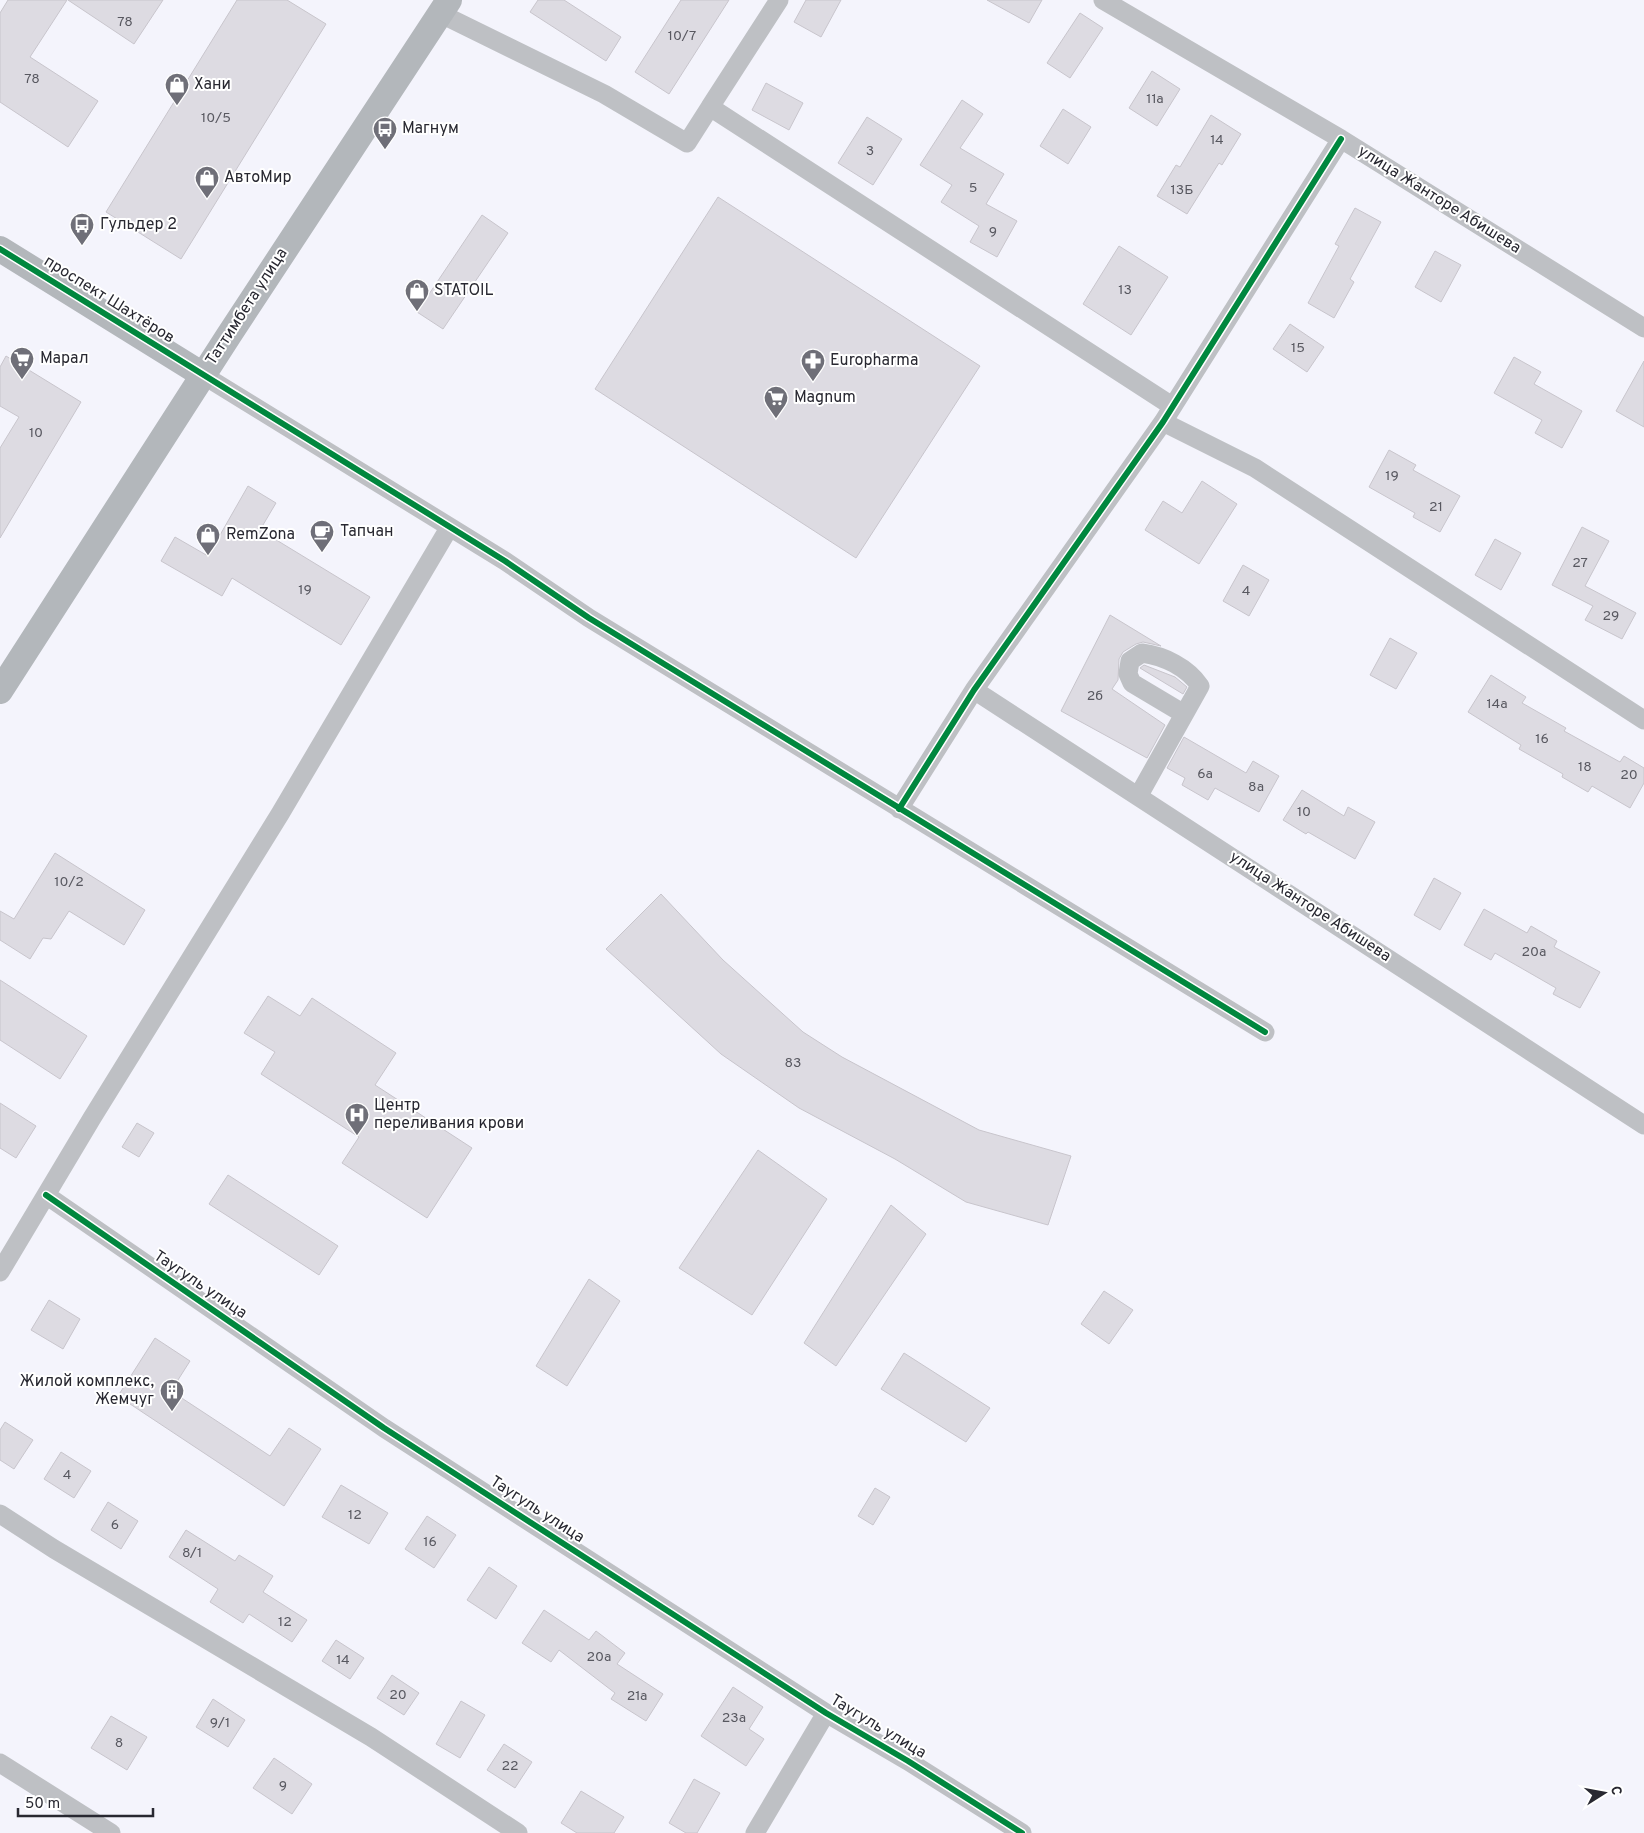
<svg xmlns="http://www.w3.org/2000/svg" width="1644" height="1833" font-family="Overpass,sans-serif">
  <rect width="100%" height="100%" fill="#f4f4fc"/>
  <path fill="#dddbe2" stroke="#c8c5cc" d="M8,0H67L30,57L98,101L68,147L0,102V13Z
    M68,0H163L134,44Z
    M237,0H287L326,24L181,259L106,212Z
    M538,0H564L621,37L606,61L530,12Z
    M681,0H729L669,94L635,72Z
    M806,0H841L821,37L794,22Z
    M987,0H1042L1029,23Z
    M1080,13L1103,28L1070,78L1047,63Z
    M1152,71L1180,89L1157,126L1129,108Z
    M766,83L803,103L789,130L752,110Z
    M962,100L983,114L960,148L1004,174L986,204L1017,221L997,257L970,242L979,226L941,202L952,185L920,165Z
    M1063,109L1091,127L1068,164L1040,146Z
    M1211,115L1241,134L1222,165L1219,163L1187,214L1157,196L1176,165L1180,167Z
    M867,117L902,139L873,185L838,163Z
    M718,197L980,366L856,558L595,389Z
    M1355,208L1381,222L1350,279L1354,282L1334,318L1308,303L1339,246L1335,244Z
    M482,215L508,233L443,329L417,312Z
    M1119,246L1168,277L1131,335L1083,304Z
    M1435,251L1461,265L1441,302L1415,287Z
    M1290,324L1324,347L1307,372L1273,349Z
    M6,356L81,402L0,538V448L19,417L0,406V367Z
    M1514,357L1541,372L1534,384L1582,411L1562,448L1535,433L1542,420L1494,393Z
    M1644,361V427L1616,411Z
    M1389,450L1416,465L1413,470L1460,496L1440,532L1413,517L1415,513L1369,487Z
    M1202,481L1237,504L1199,564L1145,530L1163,501L1182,513Z
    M248,486L276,503L260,530L370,597L341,645L232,578L222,596L161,561L175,537L208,556Z
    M1582,527L1609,541L1585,586L1636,613L1622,639L1585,620L1593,606L1552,585Z
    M1495,539L1521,553L1501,590L1475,575Z
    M1243,565L1269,580L1249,616L1223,601Z
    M1110,615L1161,646L1143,642L1136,644L1123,652L1119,659L1118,680L1112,689L1165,725L1147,758L1061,711Z
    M1390,638L1417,653L1396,689L1370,675Z
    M1144,665L1175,677L1187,687L1183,694L1140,668Z
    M1491,675L1526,697L1522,703L1566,728L1564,731L1620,762L1624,756L1644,768V783L1630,808L1592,786L1588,792L1562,777L1563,774L1519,749L1521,745L1468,712Z
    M1184,737L1246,773L1253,761L1279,776L1259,812L1215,788L1208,800L1182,785L1185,778L1167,768Z
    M1302,790L1344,816L1348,807L1375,822L1355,859L1308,832L1306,834L1283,820Z
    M55,853L145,910L124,945L69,911L51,939L43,938L30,959L0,940V911L14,919Z
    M1434,878L1461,893L1440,930L1414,915Z
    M661,894L723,960L803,1032L842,1057L979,1130L1071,1156L1048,1225L966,1202L895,1159L799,1108L721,1054L606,949Z
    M1484,909L1527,933L1531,926L1557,941L1554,947L1600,972L1580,1008L1553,994L1556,988L1495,953L1491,960L1464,945Z
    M0,980L87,1036L60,1079L0,1040Z
    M268,996L300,1016L312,998L396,1053L375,1085L472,1148L427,1218L342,1163L359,1137L261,1074L275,1052L244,1033Z
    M0,1103L36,1126L16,1158L0,1148Z
    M137,1123L154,1133L139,1157L122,1147Z
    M758,1150L827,1199L752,1315L679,1268Z
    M228,1175L338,1246L319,1275L209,1204Z
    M891,1205L926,1234L836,1366L804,1343Z
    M589,1279L620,1301L567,1386L536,1366Z
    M1104,1291L1133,1310L1109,1344L1081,1324Z
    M49,1300L80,1319L63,1349L31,1330Z
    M155,1338L190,1361L171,1391L270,1456L289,1428L321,1449L284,1506L118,1396Z
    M904,1353L990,1408L966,1442L881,1389Z
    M5,1422L33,1440L14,1469L0,1460V1430Z
    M61,1452L91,1471L74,1498L44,1479Z
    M341,1485L388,1513L369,1544L322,1517Z
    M875,1488L890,1497L873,1525L858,1516Z
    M108,1502L138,1521L121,1549L91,1530Z
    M427,1516L456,1535L434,1568L405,1549Z
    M186,1530L235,1561L239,1555L273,1576L263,1592L307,1620L292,1642L249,1614L243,1623L210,1602L218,1589L169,1557Z
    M489,1567L517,1586L496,1619L467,1600Z
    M544,1610L589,1640L596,1631L625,1653L617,1664L663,1694L646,1721L611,1699L615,1693L559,1650L551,1662L522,1643Z
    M336,1640L364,1658L350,1679L322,1661Z
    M392,1675L419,1693L404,1715L377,1698Z
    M733,1687L763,1707L749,1729L764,1739L746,1766L701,1736Z
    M213,1699L245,1720L228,1747L196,1727Z
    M461,1701L485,1715L460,1758L436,1744Z
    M111,1716L147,1737L127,1770L91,1748Z
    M504,1744L532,1762L515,1788L487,1770Z
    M274,1758L312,1784L292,1814L253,1788Z
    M694,1779L720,1793L697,1833H686L669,1823Z
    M581,1791L624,1817L614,1833H577L561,1823Z"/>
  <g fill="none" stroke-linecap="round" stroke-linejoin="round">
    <path stroke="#bec0c4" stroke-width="19" d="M779,0L710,107L1172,406
      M1103,0L1341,139L1644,328
      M439,13L604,94L687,143L710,107
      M203,375L505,561L589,618L1265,1032
      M1163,422L1255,468L1644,720
      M974,690L1644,1125
      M1139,795L1200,686C1187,667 1164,656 1142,653L1130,661L1128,674L1132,683L1184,714
      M899,809L974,690L1163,422L1341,139
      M46,1195L384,1428L826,1713L908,1761L1022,1833
      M0,1272L92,1118L280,814L449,528
      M0,1514L54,1549L371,1737L518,1833
      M0,1763L111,1833
      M755,1833L826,1713"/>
    <path stroke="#b3b7bb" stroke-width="26" d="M0,249L203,375
      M0,691L229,335L449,0"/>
    <defs>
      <path id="cycleway" d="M0,249L505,561L589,618L1265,1032
        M899,809L974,690L1163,422L1341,139
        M46,1195L384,1428L826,1713L908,1761L1022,1833"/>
    </defs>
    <use href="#cycleway" stroke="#fff" stroke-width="9"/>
    <use href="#cycleway" stroke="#00873e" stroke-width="6"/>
  </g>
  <defs>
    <symbol id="shop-pin" viewBox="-11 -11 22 30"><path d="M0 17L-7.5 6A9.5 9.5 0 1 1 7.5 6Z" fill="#6f6f78" stroke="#fff"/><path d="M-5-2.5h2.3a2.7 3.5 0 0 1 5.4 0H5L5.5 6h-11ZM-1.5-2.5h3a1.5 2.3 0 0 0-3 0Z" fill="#fff"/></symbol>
    <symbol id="bus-pin" viewBox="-11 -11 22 30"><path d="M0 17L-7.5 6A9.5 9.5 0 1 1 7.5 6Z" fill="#6f6f78" stroke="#fff"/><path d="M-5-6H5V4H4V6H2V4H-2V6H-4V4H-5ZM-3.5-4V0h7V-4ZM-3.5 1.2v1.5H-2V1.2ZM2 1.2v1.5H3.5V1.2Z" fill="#fff"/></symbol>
    <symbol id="supermarket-pin" viewBox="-11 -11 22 30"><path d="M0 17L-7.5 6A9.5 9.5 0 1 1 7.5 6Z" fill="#6f6f78" stroke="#fff"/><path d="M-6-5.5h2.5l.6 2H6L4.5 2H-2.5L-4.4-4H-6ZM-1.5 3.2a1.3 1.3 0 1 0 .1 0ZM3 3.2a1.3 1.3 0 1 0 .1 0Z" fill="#fff"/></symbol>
    <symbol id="pharmacy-pin" viewBox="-11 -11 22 30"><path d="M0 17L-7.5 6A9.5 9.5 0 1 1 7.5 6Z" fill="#6f6f78" stroke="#fff"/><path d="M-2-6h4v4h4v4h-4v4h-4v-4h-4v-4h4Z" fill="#fff"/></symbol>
    <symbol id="cafe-pin" viewBox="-11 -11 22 30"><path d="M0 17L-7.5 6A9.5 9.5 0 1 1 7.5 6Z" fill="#6f6f78" stroke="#fff"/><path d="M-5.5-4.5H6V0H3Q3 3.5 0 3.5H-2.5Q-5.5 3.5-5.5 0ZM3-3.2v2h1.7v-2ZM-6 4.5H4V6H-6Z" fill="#fff"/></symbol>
    <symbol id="hospital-pin" viewBox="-11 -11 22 30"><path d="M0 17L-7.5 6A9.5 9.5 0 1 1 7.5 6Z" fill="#6f6f78" stroke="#fff"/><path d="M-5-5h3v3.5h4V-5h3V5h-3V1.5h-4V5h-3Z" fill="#fff"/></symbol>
    <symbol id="building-pin" viewBox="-11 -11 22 30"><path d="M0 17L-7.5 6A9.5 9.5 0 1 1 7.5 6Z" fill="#6f6f78" stroke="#fff"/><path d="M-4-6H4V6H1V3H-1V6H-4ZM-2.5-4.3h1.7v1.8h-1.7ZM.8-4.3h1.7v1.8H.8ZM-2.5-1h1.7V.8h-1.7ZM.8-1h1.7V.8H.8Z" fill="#fff"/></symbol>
  </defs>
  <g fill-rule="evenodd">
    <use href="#shop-pin" x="163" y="71" width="28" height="38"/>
    <use href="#bus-pin" x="371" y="115" width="28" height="38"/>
    <use href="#shop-pin" x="193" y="164" width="28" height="38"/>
    <use href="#bus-pin" x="68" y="211" width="28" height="38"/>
    <use href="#shop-pin" x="403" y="277" width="28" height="38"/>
    <use href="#supermarket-pin" x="8" y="345" width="28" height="38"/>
    <use href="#pharmacy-pin" x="799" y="347" width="28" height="38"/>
    <use href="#supermarket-pin" x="762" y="384" width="28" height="38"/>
    <use href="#cafe-pin" x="308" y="518" width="28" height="38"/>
    <use href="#shop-pin" x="194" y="521" width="28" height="38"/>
    <use href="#hospital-pin" x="343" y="1101" width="28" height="38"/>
    <use href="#building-pin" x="158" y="1377" width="28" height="38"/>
  </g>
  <g text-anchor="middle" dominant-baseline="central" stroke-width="4" stroke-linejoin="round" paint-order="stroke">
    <g font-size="14" fill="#585860">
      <text x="125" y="22">78</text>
      <text x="682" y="36">10/7</text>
      <text x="32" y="79">78</text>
      <text x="1155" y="99">11а</text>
      <text x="216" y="118">10/5</text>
      <text x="1217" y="140">14</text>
      <text x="870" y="151">3</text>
      <text x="973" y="188">5</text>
      <text x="1182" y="190">13Б</text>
      <text x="993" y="232">9</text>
      <text x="1125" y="290">13</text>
      <text x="1298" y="348">15</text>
      <text x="36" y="433">10</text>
      <text x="1392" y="476">19</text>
      <text x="1436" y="507">21</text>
      <text x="1580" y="563">27</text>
      <text x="305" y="590">19</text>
      <text x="1246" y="591">4</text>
      <text x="1611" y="616">29</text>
      <text x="1095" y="696">2б</text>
      <text x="1497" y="704">14а</text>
      <text x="1542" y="739">16</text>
      <text x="1585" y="767">18</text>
      <text x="1205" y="774">6а</text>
      <text x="1629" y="775">20</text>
      <text x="1256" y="787">8а</text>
      <text x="1304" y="812">10</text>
      <text x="69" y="882">10/2</text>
      <text x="1534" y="952">20а</text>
      <text x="793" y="1063">83</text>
      <text x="67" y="1475">4</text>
      <text x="355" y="1515">12</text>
      <text x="115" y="1525">6</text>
      <text x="430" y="1542">16</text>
      <text x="192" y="1553">8/1</text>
      <text x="285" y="1622">12</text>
      <text x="599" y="1657">20а</text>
      <text x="343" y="1660">14</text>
      <text x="398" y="1695">20</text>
      <text x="637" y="1696">21а</text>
      <text x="734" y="1718">23а</text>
      <text x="220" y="1723">9/1</text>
      <text x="119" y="1743">8</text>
      <text x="510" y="1766">22</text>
      <text x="283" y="1786">9</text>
    </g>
    <g font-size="16" fill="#282831" stroke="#fff" text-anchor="start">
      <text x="194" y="85">Хани</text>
      <text x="402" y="129">Магнум</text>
      <text x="224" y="178">АвтоМир</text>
      <text x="100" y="225">Гульдер 2</text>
      <text x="434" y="291">STATOIL</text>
      <text x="40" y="359">Марал</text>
      <text x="830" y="361">Europharma</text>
      <text x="794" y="398">Magnum</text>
      <text x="340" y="532">Тапчан</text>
      <text x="226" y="535">RemZona</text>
      <text x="374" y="1106">Центр<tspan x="374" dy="18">переливания крови</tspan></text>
      <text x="154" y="1382" text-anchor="end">Жилой комплекс,<tspan x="154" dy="18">Жемчуг</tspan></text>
    </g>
    <g font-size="16" fill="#282831" stroke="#fff">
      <text transform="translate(1439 200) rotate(32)">улица Жанторе Абишева</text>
      <text transform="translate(109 300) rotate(32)">проспект Шахтёров</text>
      <text transform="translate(247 307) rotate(-57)">Таттимбета улица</text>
      <text transform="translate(1310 907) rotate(33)">улица Жанторе Абишева</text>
      <text transform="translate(200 1285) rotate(34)">Таугуль улица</text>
      <text transform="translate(537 1510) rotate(33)">Таугуль улица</text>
      <text transform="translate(878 1727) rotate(31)">Таугуль улица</text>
    </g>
  </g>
  <g transform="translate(1604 1793) rotate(79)" stroke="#ffffff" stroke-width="4" paint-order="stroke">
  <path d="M0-4L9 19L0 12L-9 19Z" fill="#282831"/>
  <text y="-8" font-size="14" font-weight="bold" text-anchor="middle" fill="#282831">С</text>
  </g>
  <path d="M18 1808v8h135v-8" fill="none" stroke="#282831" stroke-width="2.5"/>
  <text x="25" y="1808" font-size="15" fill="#282831" stroke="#ffffff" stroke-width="4" paint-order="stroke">50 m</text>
</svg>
